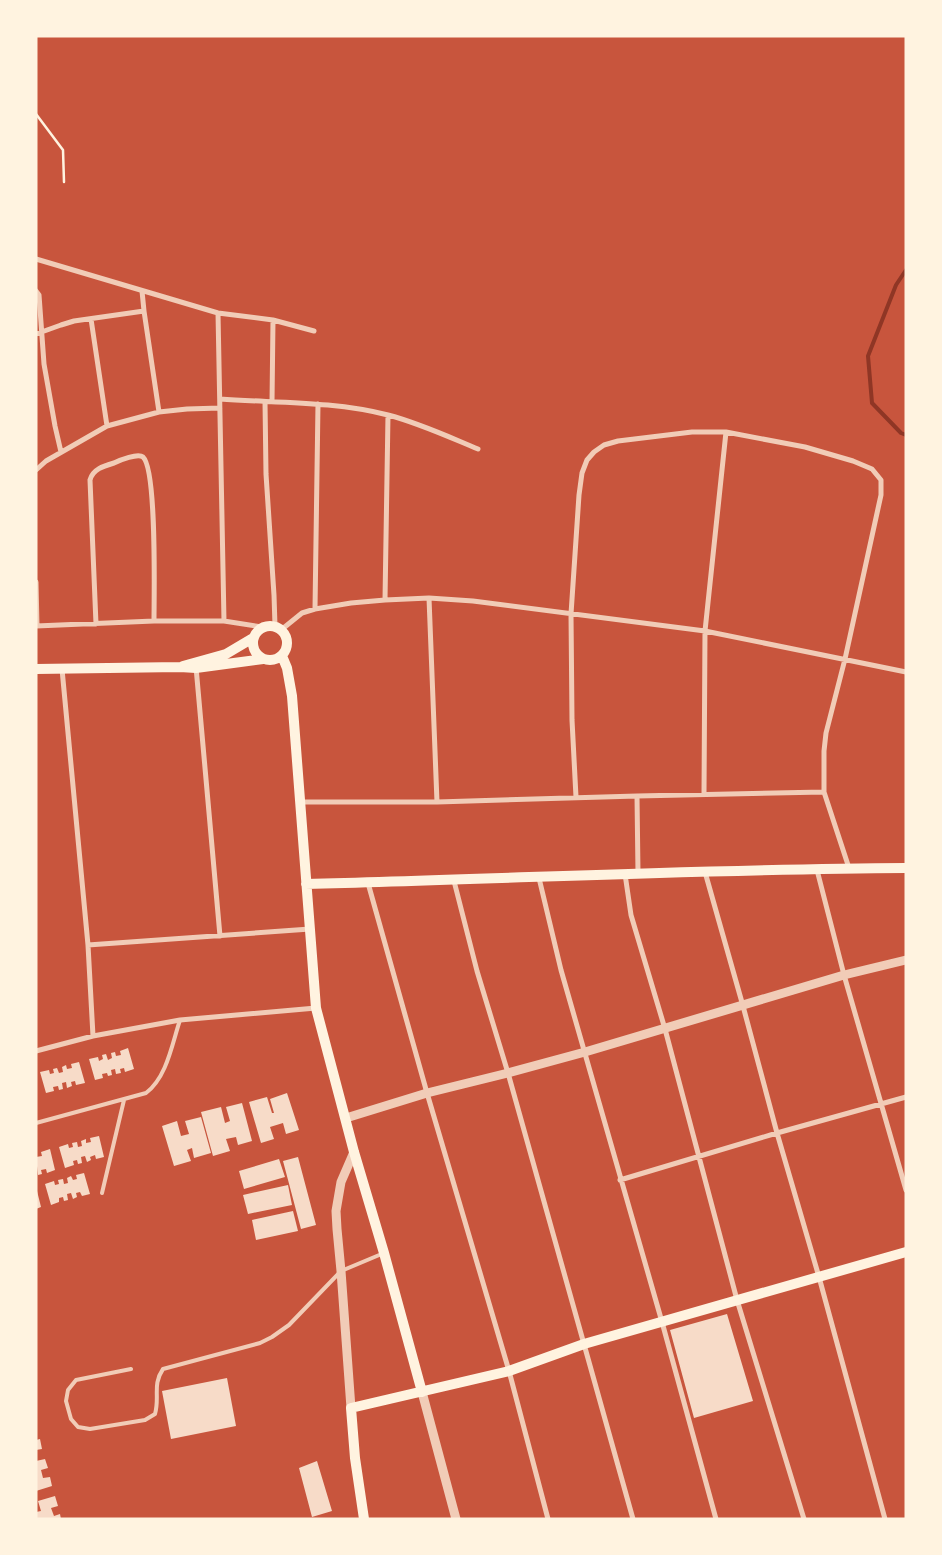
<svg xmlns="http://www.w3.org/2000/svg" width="942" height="1555" font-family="'Noto Sans',sans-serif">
  <rect width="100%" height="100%" fill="#c8553d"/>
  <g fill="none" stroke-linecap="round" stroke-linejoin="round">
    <path stroke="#8f3625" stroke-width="4" d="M906,270L896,285L868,356L872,403L901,433L906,435"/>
  </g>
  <path fill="#f7dbc8" d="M128,1048L134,1069L125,1072L124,1068L120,1069L121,1073L116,1074L115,1069L111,1070L112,1075L108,1076L107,1073L102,1074L103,1078L95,1080L89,1059L98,1057L99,1061L103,1059L102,1055L106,1054L108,1060L112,1058L111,1053L115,1052L116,1056L121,1055L120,1051Z
    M79,1062L85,1083L76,1085L75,1081L71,1082L72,1086L67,1088L66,1082L62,1083L63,1089L59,1090L58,1086L53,1087L54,1091L46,1093L40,1072L49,1070L50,1074L54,1073L53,1069L57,1068L59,1073L63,1072L62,1067L66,1065L67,1069L72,1068L71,1064Z
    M287,1093L299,1130L286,1134L283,1123L270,1127L274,1139L261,1143L249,1102L267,1097L272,1113H274L270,1099Z
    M242,1103L252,1141L238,1145L236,1137L226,1139L230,1151L213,1156L201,1112L221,1107L225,1123L230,1121L226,1107Z
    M201,1117L211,1153L194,1158L192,1148L187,1150L191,1161L174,1166L162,1126L177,1121L181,1136L189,1134L185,1121Z
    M99,1136L104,1157L96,1159L95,1155L90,1157L91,1160L87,1162L85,1156L81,1157L82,1163L78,1164L77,1160L73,1161L74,1165L65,1168L59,1147L68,1144L69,1148L73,1147L72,1143L77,1142L78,1147L82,1146L81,1141L86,1139V1143L91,1142L90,1138Z
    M50,1149L55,1170L47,1173L46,1169L41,1170L42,1174L38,1175L36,1157L42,1156L41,1152Z
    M298,1157L316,1225L301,1229L283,1161Z
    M279,1159L285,1177L244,1189L239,1171Z
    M84,1173L90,1194L82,1196L80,1192L76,1193L77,1197L73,1199L71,1193L67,1194L68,1200L64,1201L63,1197L59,1198V1202L51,1205L45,1184L54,1181L55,1185L59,1184L58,1180L63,1179L64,1184L68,1183L67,1178L71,1176L73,1180L77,1179L76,1175Z
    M288,1185L292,1205L248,1214L243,1195Z
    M37,1191L41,1207L36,1209V1192Z
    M293,1211L298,1231L256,1240L252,1220Z
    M727,1314L753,1401L694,1418L670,1330Z
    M227,1378L236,1426L171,1439L162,1391Z
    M40,1439L42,1449L36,1450V1440Z
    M45,1459L48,1468L41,1470L43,1478L50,1477L52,1486L36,1491V1461Z
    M317,1461L332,1511L312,1517L299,1468Z
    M55,1496L58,1506L51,1508L54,1516L60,1514L61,1519H36V1512L41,1511L38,1501Z"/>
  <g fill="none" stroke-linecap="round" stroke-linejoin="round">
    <path stroke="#fff3e0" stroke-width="2.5" d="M36,114L63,150L64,182"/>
    <path stroke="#f1ccb7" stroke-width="4" d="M36,1123L146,1093C167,1077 172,1044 180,1020
      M102,1193L124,1100
      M131,1369L76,1380L68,1390L66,1401L71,1419L78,1427L90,1429L145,1420L155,1414C160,1397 152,1385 163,1369L260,1343L272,1337L289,1325L341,1271L384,1253"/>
    <path stroke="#f1ccb7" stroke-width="5" d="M36,259L218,313L273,320L314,331
      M36,291L39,295L44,364L55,426L61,452
      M144,311L159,412
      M218,313L224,621
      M91,319L107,426
      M36,334L61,325L74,321L144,311L142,291
      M220,399C276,403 334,401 388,415C419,423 449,437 478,449
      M265,402L266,474L274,595L275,626
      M272,402L273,320
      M36,470L46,461L107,426L159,412L187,409L220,408
      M36,582L37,626
      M429,598L437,802
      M385,600L388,415
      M315,609L318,404
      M96,624L90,480C93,469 104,466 114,463C120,460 138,453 143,457C157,470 154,597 154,621
      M36,626L154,621H224L262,627
      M281,630L302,613L315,609L351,603L385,600L429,598L473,601L705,631L906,672
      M196,667L220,936
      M62,669L88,945L93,1036
      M704,794L705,631L726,432
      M637,796L638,873
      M576,797L572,720L571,614L579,495L582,473L587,460L594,452L604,445L618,441L692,432H726L805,447L853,461L872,469L881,480V495L845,659L826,733L824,751V792L849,868
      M301,802H437L637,796L824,792
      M817,870L844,975L906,1190
      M705,872L743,1006L777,1133L819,1277L885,1519
      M625,874L631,915L665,1029L737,1300L804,1519
      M539,878L561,970L662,1322L716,1519
      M454,881L477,971L508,1073L633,1519
      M368,883L427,1093L509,1371L548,1519
      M88,945L310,929
      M36,1051L93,1036L180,1020L316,1008
      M620,1180L777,1133L906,1097"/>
    <path stroke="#f1ccb7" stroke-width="9" d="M346,1118L427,1093L508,1073L585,1052L844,975L906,960
      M422,1392L456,1519
      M351,1408L341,1271L337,1229L336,1211L341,1182L354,1152"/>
    <path stroke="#fff3e0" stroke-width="10" d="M253 643a17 17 0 1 1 34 0a17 17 0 1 1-34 0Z
      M282,656L287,668L292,696L316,1008L354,1152L384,1253L422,1392
      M183,666L226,654L253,638
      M36,669L180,667L196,668L263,659
      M306,884C506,879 706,869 906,868
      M364,1519L355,1458L351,1408L509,1371L584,1344L906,1252"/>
  </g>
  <rect width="942" height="1555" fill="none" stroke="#fff3e0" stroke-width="75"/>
</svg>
